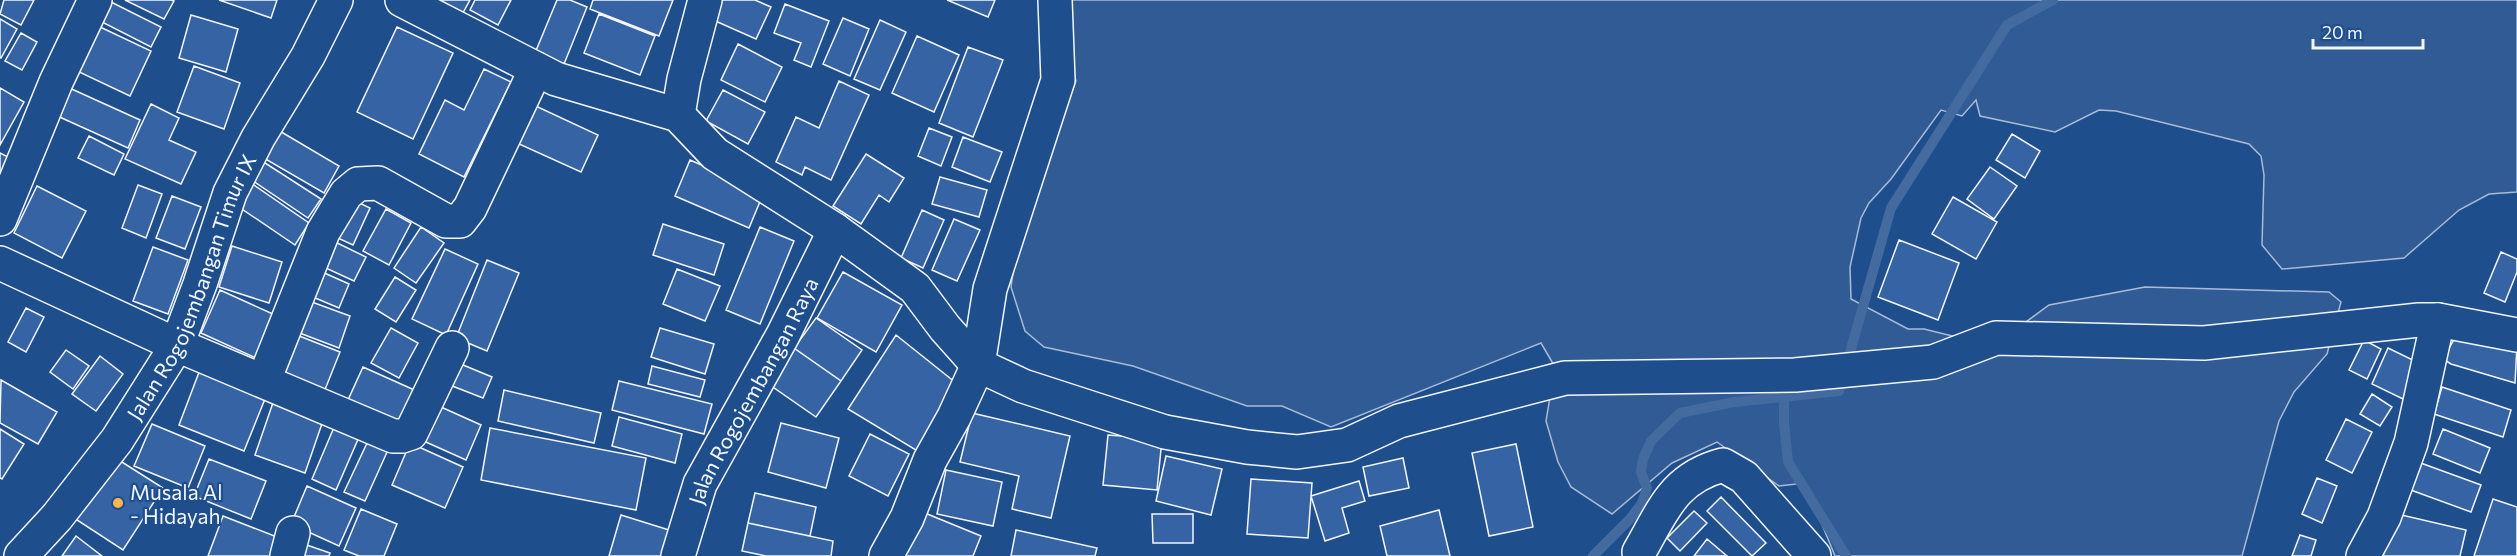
<svg xmlns="http://www.w3.org/2000/svg" width="2517" height="556" font-family="Commissioner,sans-serif">
  <rect width="100%" height="100%" fill="#1f4e8c"/>
  <path fill="#305b95" stroke="#a8bbd7" stroke-width="1.5" d="M1064,0H2517V192L2489,194L2459,210L2404,258L2282,269L2262,245L2264,175L2261,156L2249,144L2116,111L2099,110L2055,132L1980,116L1976,100L1962,116L1941,110L1891,179L1869,203L1861,218L1850,267L1851,299L1908,329H1924L1993,346L2049,305L2145,287L2329,292L2341,302L2327,354L2294,392L2279,421L2242,556H1835L1805,483L1779,486L1717,442L1672,463L1612,514L1571,487L1558,462L1546,421L1555,367L1541,343L1331,427L1282,406H1247L1133,366L1044,347L1025,331L1011,287L1019,232L1076,81L1066,45Z"/>
  <g fill="none" stroke-linecap="round" stroke-linejoin="round">
    <path stroke="#446ba0" stroke-width="10" d="M1784,397V423L1788,462L1846,556
      M1593,556L1630,519L1642,503L1647,488L1641,472L1643,459L1651,441L1680,413L1734,402L1839,391L1891,208L2007,25L2053,0"/>
  </g>
  <path fill="#3563a3" stroke="#f2f6ff" stroke-width="1.5" d="M4,0H34L21,25L0,14Z
    M125,0H171L174,1L164,19Z
    M219,0H277L271,18Z
    M422,0H470L459,20Z
    M475,0H511L498,25L470,10Z
    M557,0H570L587,7L564,64L535,53Z
    M593,0H673L659,36L590,9Z
    M719,0H755L771,7L756,39L711,19Z
    M947,0H995L988,17Z
    M109,1L161,27L151,47L100,21Z
    M785,4L829,21L811,67L794,60L801,43L774,33Z
    M599,14L655,36L640,75L584,53Z
    M191,15L238,29L226,72L179,58Z
    M843,18L869,29L850,76L823,64Z
    M0,19L17,29L1,58H0Z
    M880,20L906,32L880,90L854,79Z
    M98,26L151,51L130,96L77,71Z
    M397,27L453,53L413,139L357,112Z
    M21,33L37,42L22,70L5,61Z
    M917,36L959,55L934,112L892,93Z
    M738,44L782,67L765,102L721,80Z
    M968,47L1003,60L973,137L939,123Z
    M194,66L240,83L224,129L177,112Z
    M484,69L511,82L464,177L419,154L445,100L464,110Z
    M839,81L869,95L831,180L805,167L802,175L776,162L796,117L819,128Z
    M65,86L140,120L128,148L53,114Z
    M0,88L24,102L0,145Z
    M723,90L765,112L748,144L706,121Z
    M525,101L598,135L581,172L508,139Z
    M151,104L179,118L169,140L196,152L181,184L125,159Z
    M929,128L952,137L941,166L918,156Z
    M278,130L339,166L324,193L262,157Z
    M2012,134L2040,151L2025,178L1996,160Z
    M89,136L124,154L114,175L78,158Z
    M963,137L1002,152L990,182L952,167Z
    M0,153L10,158L1,175H0Z
    M866,154L904,178L889,202L879,195L861,224L833,206Z
    M690,160L764,192L749,228L675,196Z
    M262,161L321,199L308,218L250,179Z
    M1990,167L2017,186L1994,219L1967,199Z
    M940,177L987,190L979,217L932,204Z
    M251,183L309,223L295,245L236,205Z
    M138,185L162,194L146,238L122,228Z
    M37,186L86,211L62,258L14,233Z
    M172,196L201,207L185,249L156,238Z
    M347,197L370,208L353,245L329,234Z
    M1953,197L1997,222L1976,259L1932,234Z
    M386,209L411,223L389,265L363,251Z
    M922,210L944,220L923,268L901,258Z
    M954,219L980,230L957,281L932,270Z
    M663,224L724,244L714,275L653,255Z
    M421,227L444,243L416,283L394,268Z
    M760,227L794,241L760,324L726,310Z
    M329,239L366,257L354,281L317,264Z
    M1899,240L1959,263L1938,320L1878,297Z
    M232,246L282,262L269,303L219,287Z
    M153,247L188,260L168,314L133,301Z
    M445,249L478,264L446,335L412,319Z
    M2501,252L2517,259V272L2505,302L2484,293Z
    M487,260L519,273L487,351L456,338Z
    M311,267L349,284L339,308L301,292Z
    M677,269L720,286L705,321L663,304Z
    M843,272L902,305L876,352L817,318Z
    M395,277L416,290L396,322L375,309Z
    M220,290L275,315L256,358L201,333Z
    M301,298L350,316L339,348L289,329Z
    M26,308L44,317L26,352L8,342Z
    M816,318L862,350L841,381L794,348Z
    M391,328L418,343L399,378L371,363Z
    M660,328L714,344L705,374L651,357Z
    M2460,329L2517,345L2515,383L2451,364L2443,359Z
    M289,332L340,352L324,392L274,373Z
    M896,335L956,383L924,455L848,409Z
    M2364,340L2381,349L2367,379L2349,370Z
    M794,348L841,381L816,417L770,385Z
    M2388,348L2421,364L2403,399L2372,384Z
    M66,350L89,366L73,389L50,372Z
    M100,356L123,374L96,411L72,394Z
    M451,360L492,377L483,398L442,382Z
    M652,366L705,380L700,397L648,384Z
    M201,367L267,394L244,451L179,425Z
    M363,367L421,393L407,427L348,400Z
    M1,380L57,412L38,444L0,423Z
    M619,381L712,404L704,434L612,410Z
    M2442,387L2511,410L2503,437L2434,414Z
    M504,390L601,413L594,443L498,421Z
    M276,394L326,412L305,473L255,455Z
    M2372,394L2392,407L2380,426L2360,414Z
    M432,403L481,425L466,460L417,438Z
    M972,413L1070,436L1051,518L1012,509L1019,476L960,462Z
    M619,417L682,434L675,463L612,446Z
    M2346,419L2372,432L2352,473L2326,460Z
    M781,423L839,438L826,488L768,472Z
    M152,424L205,446L188,488L134,466Z
    M335,425L359,437L336,490L312,479Z
    M490,428L646,458L636,510L481,480Z
    M0,429L24,444L2,479L0,478Z
    M2443,429L2490,448L2480,473L2433,454Z
    M870,434L909,454L888,496L849,476Z
    M1108,435L1162,439L1157,490L1103,485Z
    M368,441L388,450L365,501L344,492Z
    M410,443L463,467L445,508L392,485Z
    M1516,444L1533,527L1489,536L1472,453Z
    M1166,456L1222,469L1211,515L1156,501Z
    M114,457L163,488L123,550L74,518Z
    M1403,458L1409,488L1369,496L1363,467Z
    M209,459L266,481L251,519L194,496Z
    M2418,462L2481,485L2471,512L2408,489Z
    M946,470L1002,482L993,526L937,514Z
    M2317,478L2337,486L2322,523L2302,514Z
    M1251,479L1312,483L1308,538L1247,534Z
    M1359,481L1365,501L1342,508L1349,533L1325,541L1311,496Z
    M307,486L356,508L339,546L291,524Z
    M755,493L816,507L810,536L748,523Z
    M1721,497L1766,543L1752,556L1707,511Z
    M2493,499L2517,507V556H2474Z
    M361,509L397,524L384,556H359L344,550Z
    M1439,510L1450,556H1387L1380,526Z
    M920,511L981,536L973,556H902Z
    M1694,511L1707,523L1680,551L1667,538Z
    M2393,513L2466,530L2460,556H2383Z
    M1152,514H1193V543H1153Z
    M621,515L669,530L661,556H609Z
    M223,516L277,537L270,556H208Z
    M748,523L833,541L831,556H766L742,551Z
    M1016,530L1097,548L1095,556H1011Z
    M2300,535L2316,540L2311,556H2292Z
    M76,536L102,556H62Z
    M1707,539L1727,556H1694Z
    M298,542L330,553L329,556H293Z"/>
  <g fill="none" stroke-linecap="round" stroke-linejoin="round">
    <defs>
      <g id="minor">
        <path d="M402,0L556,79L678,115L715,154L835,230L915,288L945,328L978,365L1023,386L1165,432L1247,447L1297,452L1347,445L1399,421L1565,378L1795,375L1933,362L1996,338L2204,343L2419,320H2438L2517,335"/>
        <path d="M678,115L684,79L705,0"/>
        <path d="M0,219L56,82L95,0"/>
        <path d="M0,263L177,345L393,436H402L411,433L452,348"/>
        <path d="M264,380L323,232L346,194L358,184L378,183L446,221H460L470,208L536,69"/>
        <path d="M1639,552C1663,511 1673,478 1723,465L1744,477L1814,556"/>
        <path id="s1" d="M21,556L57,517L117,440L177,345L200,284L230,193L258,138L308,56L336,0"/>
        <path d="M287,556L293,533"/>
        <path id="s2" d="M678,556L700,484L783,335L835,230"/>
        <path d="M886,556L907,518L930,460L954,417L978,365L990,289L1058,80L1055,0"/>
        <path d="M2363,556L2384,517L2411,443L2438,320"/>
      </g>
    </defs>
    <use href="#minor" stroke="#f2f6ff" stroke-width="36"/>
    <use href="#minor" stroke="#1f4e8c" stroke-width="33"/>
  </g>
  <circle fill="#ffb74d" stroke="#1f4e8c" stroke-width="2" cx="118" cy="503" r="6"/>
  <g text-anchor="middle" dominant-baseline="central" stroke-width="4.5" stroke-linejoin="round" paint-order="stroke">
    <g font-size="21" fill="#f2f6ff" stroke="#1f4e8c">
      <text stroke="none"><textPath href="#s1" startOffset="322">Jalan Rogojembangan Timur IX</textPath></text>
      <text stroke="none"><textPath href="#s2" startOffset="182">Jalan Rogojembangan Raya</textPath></text>
    </g>
    <g font-size="21" fill="#f2f6ff" stroke="#1f4e8c" text-anchor="start">
      <text x="130" y="491">Musala Al<tspan x="130" dy="24">- Hidayah</tspan></text>
    </g>
  </g>
  <path d="M2313 39v9h110v-9" fill="none" stroke="#f2f6ff" stroke-width="3"/>
  <text x="2322" y="39" font-size="18" fill="#f2f6ff" stroke="#1f4e8c" stroke-width="4.5" paint-order="stroke">20 m</text>
</svg>
